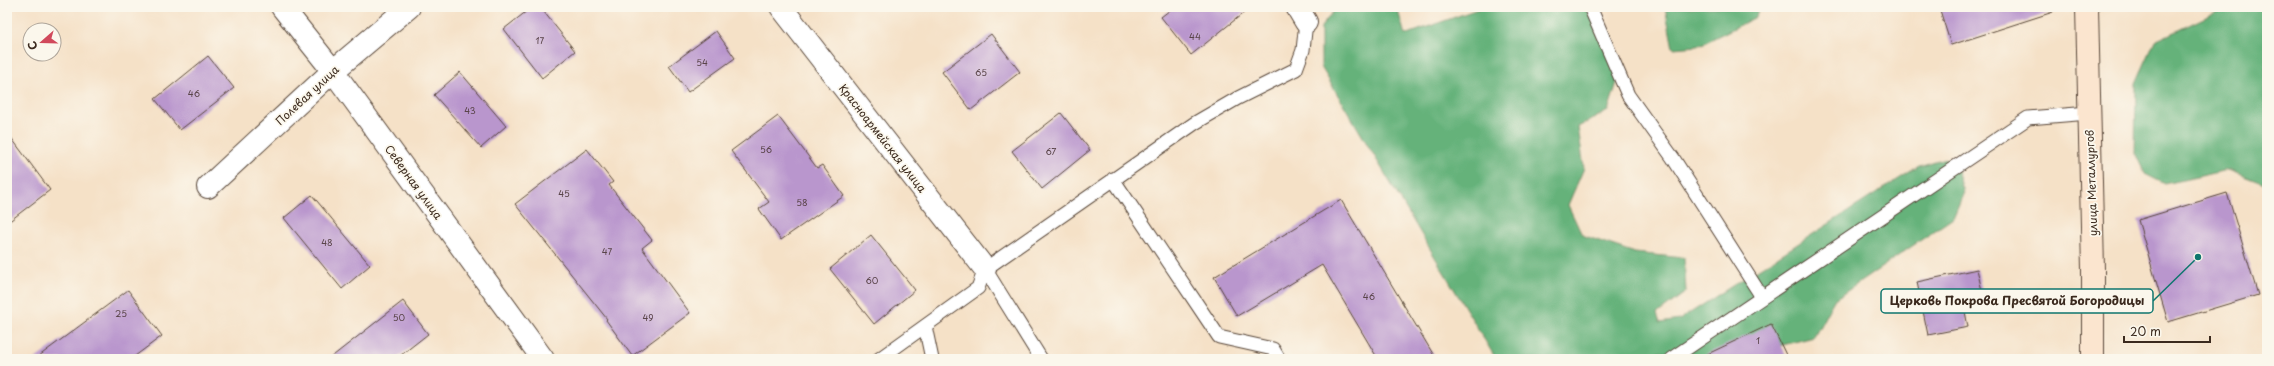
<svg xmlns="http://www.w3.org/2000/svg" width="2274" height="366" font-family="'Playpen Sans',sans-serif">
  <rect width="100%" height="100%" fill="#fbf7ec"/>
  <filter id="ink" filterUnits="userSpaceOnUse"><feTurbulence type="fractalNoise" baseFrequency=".025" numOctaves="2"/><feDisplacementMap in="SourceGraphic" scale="8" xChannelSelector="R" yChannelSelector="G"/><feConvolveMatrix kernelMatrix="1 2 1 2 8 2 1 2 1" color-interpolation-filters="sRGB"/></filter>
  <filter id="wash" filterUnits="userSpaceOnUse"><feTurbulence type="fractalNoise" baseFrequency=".012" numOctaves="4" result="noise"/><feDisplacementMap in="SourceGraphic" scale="16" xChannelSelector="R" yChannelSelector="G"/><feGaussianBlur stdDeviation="0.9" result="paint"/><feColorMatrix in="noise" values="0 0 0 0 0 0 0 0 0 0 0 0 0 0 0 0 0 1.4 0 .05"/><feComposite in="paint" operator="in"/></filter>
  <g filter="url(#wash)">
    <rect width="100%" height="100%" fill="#f5e1c7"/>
    <path fill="#65b27a" stroke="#506e4c" d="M1337,7H1397L1405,35L1483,7H1594L1621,70L1608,111L1578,127L1584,168L1568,205L1582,235L1635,253L1684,258L1686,292L1657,314L1660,323L1679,320L1919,166L1945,158L1955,165L1964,192L1953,218L1834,300L1814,337L1728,359L1658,352L1649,359H1496L1321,67V27Z
      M1665,7H1759L1756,17L1698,46L1673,48Z
      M2227,7H2267V185L2228,170L2165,184L2145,174L2135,153L2136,83L2155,41Z"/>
    <g id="blocks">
      <path fill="#b996cd" d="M532,7H540L575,51L542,78L504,29Z
        M1174,7H1251L1191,55L1161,17Z
        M1939,7H2052L2053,12L1951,45Z
        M716,31L735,58L688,92L669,66Z
        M991,34L1020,72L971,110L942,72Z
        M208,56L234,88L180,130L155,99Z
        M460,72L506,126L481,148L434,95Z
        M1061,113L1090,150L1042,189L1012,151Z
        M778,116L817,168L822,165L844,196L781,240L759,209L769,202L731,151Z
        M7,132L50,190L7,223Z
        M587,149L613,182L609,185L652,240L642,248L690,313L632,356L606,320L607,319L515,204Z
        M2227,193L2258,295L2168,322L2138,220Z
        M312,195L370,265L342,289L284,218Z
        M1341,200L1436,359H1378L1322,265L1237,316L1214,277Z
        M871,235L915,290L874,324L830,269Z
        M1977,269L1982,291L1962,296L1968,327L1928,335L1917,282Z
        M128,290L162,336L131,359H35Z
        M403,301L428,334L396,359H329Z
        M1771,324L1788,359H1697Z"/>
    </g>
  </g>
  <g filter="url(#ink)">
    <use href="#blocks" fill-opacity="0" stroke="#574537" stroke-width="1"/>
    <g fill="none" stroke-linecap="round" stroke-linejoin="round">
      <defs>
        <path id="service" d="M1590,7L1628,95L1673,158L1762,297
          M1113,179L1219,337L1273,349L1279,359
          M985,269L1041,359
          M925,326L932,359
          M879,359L978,288L985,269L1195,123L1238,98L1296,69L1303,50L1306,22
          M1671,359L2028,118L2089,113"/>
        <path id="minor" d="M282,7L333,71L543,359
          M781,7L985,269
          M1297,7L1306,22
          M208,187L333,71L409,7"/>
        <path id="secondary" d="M2087,7L2093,270V359"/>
      </defs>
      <use href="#service" stroke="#574537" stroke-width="15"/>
      <use href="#minor" stroke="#574537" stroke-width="24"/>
      <use href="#secondary" stroke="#574537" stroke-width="24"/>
      <use href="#service" stroke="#fff" stroke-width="13"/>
      <use href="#minor" stroke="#fff" stroke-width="22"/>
      <use href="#secondary" stroke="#fbe5cf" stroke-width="22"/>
    </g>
  </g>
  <g text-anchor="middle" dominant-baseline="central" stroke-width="3.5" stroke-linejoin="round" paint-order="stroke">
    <g font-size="9" fill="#5a454a">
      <text x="1195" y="36">44</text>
      <text x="540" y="40">17</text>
      <text x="702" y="62">54</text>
      <text x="981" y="72">65</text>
      <text x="194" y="93">46</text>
      <text x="470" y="110">43</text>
      <text x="766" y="149">56</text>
      <text x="1051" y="151">67</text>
      <text x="564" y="193">45</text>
      <text x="802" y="202">58</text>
      <text x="327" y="242">48</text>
      <text x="607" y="251">47</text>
      <text x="872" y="280">60</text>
      <text x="1369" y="296">46</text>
      <text x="121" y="313">25</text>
      <text x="399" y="317">50</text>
      <text x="648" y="317">49</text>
      <text x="1758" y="340">1</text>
    </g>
    <g font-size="11" fill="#3b2a1e" stroke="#fbf7ec">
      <text transform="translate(307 95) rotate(-43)">Полевая улица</text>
      <text transform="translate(883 138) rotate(52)">Красноармейская улица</text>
      <text transform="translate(414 182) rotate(54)">Северная улица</text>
      <text transform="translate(2091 183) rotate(-92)">улица Металлургов</text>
    </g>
  </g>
  <path fill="none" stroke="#0f766e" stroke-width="1.5" d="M2198 257L2153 301"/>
  <circle fill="#0f766e" stroke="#fbf7ec" stroke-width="1.5" cx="2198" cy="257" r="4"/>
  <rect fill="#fbf7ec" stroke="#0f766e" stroke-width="1.5" x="1881" y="289" width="272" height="24" rx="4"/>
  <g font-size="12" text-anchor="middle" font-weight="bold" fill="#3b2a1e">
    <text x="2017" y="305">Церковь Покрова Пресвятой Богородицы</text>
  </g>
  <rect width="2274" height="366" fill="none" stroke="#fbf7ec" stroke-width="24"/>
  <g transform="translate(42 42) rotate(250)"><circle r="19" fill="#fbf7ec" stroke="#aea59a"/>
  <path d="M0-3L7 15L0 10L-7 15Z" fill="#d1495b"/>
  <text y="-6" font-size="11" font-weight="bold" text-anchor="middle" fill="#3b2a1e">С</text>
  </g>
  <path d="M2124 336v6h86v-6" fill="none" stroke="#3b2a1e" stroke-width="2"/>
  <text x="2130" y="336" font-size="12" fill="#3b2a1e" stroke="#fbf7ec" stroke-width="3" paint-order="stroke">20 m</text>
</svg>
